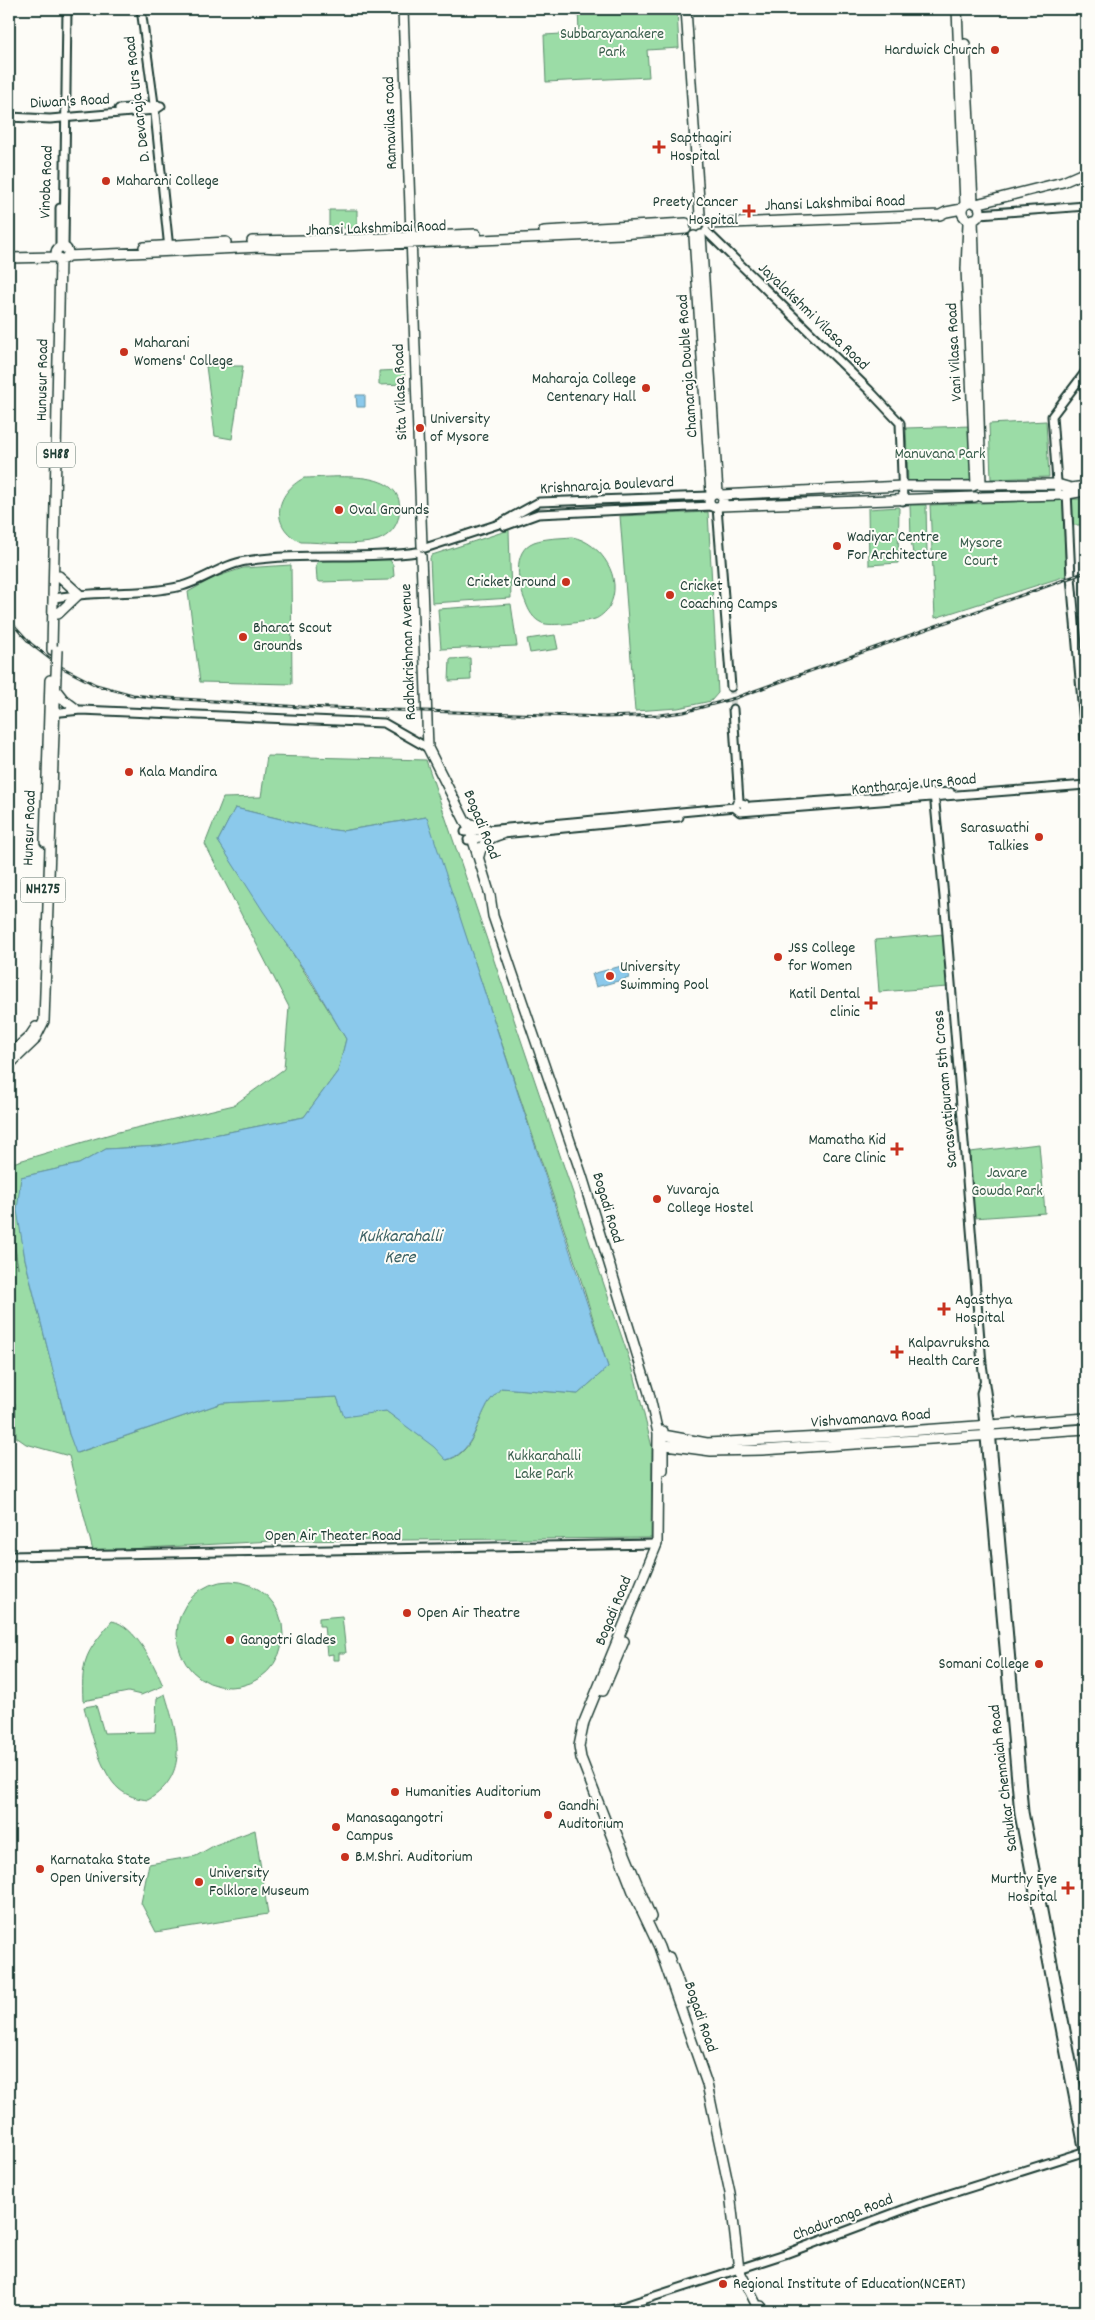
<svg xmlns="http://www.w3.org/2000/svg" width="1095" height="2320" font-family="Dekko,sans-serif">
  <rect width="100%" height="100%" fill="#fdfcf7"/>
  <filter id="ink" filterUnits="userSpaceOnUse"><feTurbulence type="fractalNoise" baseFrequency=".02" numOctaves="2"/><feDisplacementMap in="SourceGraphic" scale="10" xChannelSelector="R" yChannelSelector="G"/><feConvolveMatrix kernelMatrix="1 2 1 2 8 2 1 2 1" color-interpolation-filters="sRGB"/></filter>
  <g filter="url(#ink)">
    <path fill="#9bdca6" stroke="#5d8c6d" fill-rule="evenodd" d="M578,9H677L679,48L647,50L649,77L546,82L544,35L579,33Z
      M329,210H357V228H329Z
      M206,366H243L232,439L215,436Z
      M404,370L405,384L379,385V371Z
      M1046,421L1049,477L991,479L989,424Z
      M971,426L973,480L908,483L906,428Z
      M304,478C332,478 408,466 399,515C397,527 389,536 378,540C357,547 323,542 301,542C269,527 275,493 304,478Z
      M1072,499H1086V525H1073Z
      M1063,500L1066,576L935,618L930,505Z
      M910,505H926L927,553L913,554L911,540Z
      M899,507L898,563L869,565L868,509Z
      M708,512L718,693L711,701L678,708L635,711L620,516Z
      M509,530L511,598L432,603L430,558L432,555Z
      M572,537C601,542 625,579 609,607C607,611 599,618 595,619C585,622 550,627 542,623C533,619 529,611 526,603C518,585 511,551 534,542C545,538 561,538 572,537Z
      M319,559L390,560L393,565L394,576L389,580L320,582L317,580L316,565Z
      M291,565L292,684L200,682L188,592L213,578L243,568Z
      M511,604L517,646L441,649L438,609Z
      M555,635L558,649L530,653L527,639Z
      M470,658L471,680L449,681L450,659Z
      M267,756L426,760L633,1370L652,1447L651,1538L272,1541L93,1551L69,1456L26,1444L16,1437L15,1403L9,1397V1221L18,1268L9,1207V1164L114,1133L234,1105L284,1069L289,1007L205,844L223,798L261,797ZM235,808L318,828L342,831L426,817L581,1280L608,1367L578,1394L501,1388C496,1394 489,1400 486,1407C476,1426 472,1454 447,1460L435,1447L386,1411L344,1416L337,1397L222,1403L77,1453L69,1434L25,1259L18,1210L21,1177L79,1164L106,1149L159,1146L304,1117L338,1071L346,1039C306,971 261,907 218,841Z
      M944,934L948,987L879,992L875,940Z
      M1039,1144L1045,1213L974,1218L970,1152Z
      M177 1634a53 53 0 1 1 106 0a53 53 0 1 1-106 0Z
      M342,1616L346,1653H339V1660H333V1654L327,1655L324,1626H319V1618Z
      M112,1621C135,1625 155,1666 163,1686L141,1695L128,1692L83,1701C81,1658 86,1653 112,1621Z
      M165,1694C177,1734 191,1774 148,1800C138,1799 127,1796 119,1789C101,1774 90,1729 84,1707L96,1705L104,1733L155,1732L157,1698Z
      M255,1830L268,1914L156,1932L141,1903L149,1864L196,1856L215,1845Z"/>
    <path fill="#8bc9eb" stroke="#6091a2" d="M356,395H365V407H357Z
      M235,808L318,828L342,831L427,817L608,1367L578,1394L501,1388C496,1394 489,1400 486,1407C476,1426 471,1454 446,1460L434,1447L386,1411L344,1417L337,1397L222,1403L76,1453L69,1434L25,1259L17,1210L21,1177L79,1164L106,1149L159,1146L304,1117L338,1071L346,1039L310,978L263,911L218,841Z
      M625,965L629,978L596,987L592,974Z"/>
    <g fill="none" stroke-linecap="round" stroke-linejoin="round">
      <path stroke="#d1d6d0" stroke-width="7" stroke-dasharray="7 3.5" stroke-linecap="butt" d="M731,687L733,709"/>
      <defs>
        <path id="minor" d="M141,9L154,104L169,249
          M119,109L158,105
          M9,117L50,119L155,110L161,106
          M60,208V245
          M979,214L1086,206
          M706,231L869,390L900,423L903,501
          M64,248L67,9
          M1067,491L1071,577L1086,747
          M1058,495L1052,416L1086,371
          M717,507L731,687
          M505,526L538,514L712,506
          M425,548L499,524L539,502L710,496
          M54,598C96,590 140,596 182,586C204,580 224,564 246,561C303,552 360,560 417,552
          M733,709L739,801
          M51,713L81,710L384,723L428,748
          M934,793L944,897L982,1364L990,1419L1024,1812L1086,2135
          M751,806L950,792
          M744,811L745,804L737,802L735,808L740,812L1086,785
          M465,832L735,807
          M468,840L502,834L679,817
          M984,1383L981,1393L1019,1814L1082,2142L1086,2153
          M9,1556L657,1544
          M609,2311L785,2254L921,2203L1086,2151"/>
        <path id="major" d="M403,9L422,546
          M686,9L700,215
          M957,9L965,204
          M965,44L973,202
          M962 211a9 9 0 1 1 18 0a9 9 0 1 1-18 0Z
          M976,204L1063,182L1086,172
          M973,219L981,485L1057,484L1071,488L1086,486
          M968,223L966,269L976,485
          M707,224L940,215L946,212L962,209
          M544,231L686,223
          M701,235L718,493
          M694,236L711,494
          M252,241L360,239L476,234
          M56 253a6 6 0 1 1 12 0a6 6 0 1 1-12 0Z
          M144,247L226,242
          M67,256L261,247L279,248L342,246L621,234L686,229
          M9,258L56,257
          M709 500a7 7 0 1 1 14 0a7 7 0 1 1-14 0Z
          M721,495L902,486H973
          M982,497L1062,495L1079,492
          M720,506L975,497
          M421,556L428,748L470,831L490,895L493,916L582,1176L649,1393L658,1433L657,1544L584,1722L579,1746L581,1758L634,1894L659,1947L707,2084L730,2193L739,2270L757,2306H761L764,2311
          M58,614L79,594L59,576
          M52,650L60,259
          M56,690L63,699L75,708
          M466,822L489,830
          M45,842L50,680
          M479,856C482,842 489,838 502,834
          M9,1055L30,1036L36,1027
          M9,1065L34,1041L44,1021L56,675
          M663,1431V1470
          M658,1434L707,1443L840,1436L1086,1418
          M658,1444L711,1451L762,1450L1086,1429
          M603,1691L624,1641
          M613,1825L651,1917
          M669,1957L686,2003"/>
      </defs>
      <use href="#minor" stroke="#1f3d34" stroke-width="11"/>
      <use href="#major" stroke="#1f3d34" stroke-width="12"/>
      <use href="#minor" stroke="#fdfcf7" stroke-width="7"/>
      <use href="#major" stroke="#fdfcf7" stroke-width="9"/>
      <defs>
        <path id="rail" d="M9,620L31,644L61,667L96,685L133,695L153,697L301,707L605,717L660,715L684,712L735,698L1086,572"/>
      </defs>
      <use href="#rail" stroke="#1f3d34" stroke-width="3"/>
      <use href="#rail" stroke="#fdfcf7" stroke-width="1" stroke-dasharray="4" stroke-linecap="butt"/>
      <defs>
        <path id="major-bridge" d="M56,675L57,650"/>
      </defs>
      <use href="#major-bridge" stroke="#1f3d34" stroke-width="12" stroke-linecap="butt"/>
      <use href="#major-bridge" stroke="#fdfcf7" stroke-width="9"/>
    </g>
  </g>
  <g fill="#c8321e" stroke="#fdfcf7" stroke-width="2">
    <circle cx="995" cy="50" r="5"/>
    <path d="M656.5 139.5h5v5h5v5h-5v5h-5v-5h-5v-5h5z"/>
    <circle cx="106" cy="181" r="5"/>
    <path d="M746.5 203.5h5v5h5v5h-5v5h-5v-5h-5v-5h5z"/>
    <circle cx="124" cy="352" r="5"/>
    <circle cx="646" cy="388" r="5"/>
    <circle cx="420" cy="428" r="5"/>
    <circle cx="339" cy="510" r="5"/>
    <circle cx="837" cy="546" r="5"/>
    <circle cx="566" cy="582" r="5"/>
    <circle cx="670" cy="595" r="5"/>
    <circle cx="243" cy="637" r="5"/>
    <circle cx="129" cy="772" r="5"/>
    <circle cx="1039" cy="837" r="5"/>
    <circle cx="778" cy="957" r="5"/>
    <circle cx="610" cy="976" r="5"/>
    <path d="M868.5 995.5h5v5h5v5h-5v5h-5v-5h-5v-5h5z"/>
    <path d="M894.5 1141.5h5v5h5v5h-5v5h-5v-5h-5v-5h5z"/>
    <circle cx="657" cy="1199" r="5"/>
    <path d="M941.5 1301.5h5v5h5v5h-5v5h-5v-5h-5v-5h5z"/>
    <path d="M894.5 1344.5h5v5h5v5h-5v5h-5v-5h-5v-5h5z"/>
    <circle cx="407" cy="1613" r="5"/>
    <circle cx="230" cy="1640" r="5"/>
    <circle cx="1039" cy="1664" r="5"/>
    <circle cx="395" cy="1792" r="5"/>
    <circle cx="548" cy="1815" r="5"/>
    <circle cx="336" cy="1827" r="5"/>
    <circle cx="345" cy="1857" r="5"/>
    <circle cx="40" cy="1869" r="5"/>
    <circle cx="199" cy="1882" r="5"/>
    <path d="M1065.5 1880.5h5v5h5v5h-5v5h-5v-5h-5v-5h5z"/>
    <circle cx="723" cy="2284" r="5"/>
  </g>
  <g text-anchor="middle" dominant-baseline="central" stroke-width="4" stroke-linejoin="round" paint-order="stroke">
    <g fill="#fdfcf7" stroke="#62766e" stroke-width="1">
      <rect x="37" y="442.5" width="38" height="25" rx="4"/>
      <rect x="20.5" y="877.5" width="45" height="25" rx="4"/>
    </g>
    <g font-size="15" font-weight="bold" fill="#1f3d34">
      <text x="56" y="455">SH88</text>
      <text x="43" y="890">NH275</text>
    </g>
    <g font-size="16" fill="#385d4b" stroke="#fdfcf7">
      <text x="612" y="34">Subbarayanakere<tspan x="612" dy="18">Park</tspan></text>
      <text x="940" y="454">Manuvana Park</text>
      <text x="981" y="543">Mysore<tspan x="981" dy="18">Court</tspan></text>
      <text x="1007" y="1173">Javare<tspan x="1007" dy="18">Gowda Park</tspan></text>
      <text x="544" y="1456">Kukkarahalli<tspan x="544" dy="18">Lake Park</tspan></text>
    </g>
    <g font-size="16" fill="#1f3d34" stroke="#fdfcf7" text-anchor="start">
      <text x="985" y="50" text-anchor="end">Hardwick Church</text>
      <text x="670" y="138">Sapthagiri<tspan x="670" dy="18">Hospital</tspan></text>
      <text x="116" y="181">Maharani College</text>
      <text x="738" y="202" text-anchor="end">Preety Cancer<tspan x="738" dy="18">Hospital</tspan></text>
      <text x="134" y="343">Maharani<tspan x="134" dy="18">Womens' College</tspan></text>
      <text x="636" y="379" text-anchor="end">Maharaja College<tspan x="636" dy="18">Centenary Hall</tspan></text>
      <text x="430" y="419">University<tspan x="430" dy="18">of Mysore</tspan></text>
      <text x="349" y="510">Oval Grounds</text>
      <text x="847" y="537">Wadiyar Centre<tspan x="847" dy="18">For Architecture</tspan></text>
      <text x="556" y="582" text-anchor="end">Cricket Ground</text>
      <text x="680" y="586">Cricket<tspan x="680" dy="18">Coaching Camps</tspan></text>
      <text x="253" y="628">Bharat Scout<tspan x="253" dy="18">Grounds</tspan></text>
      <text x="139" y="772">Kala Mandira</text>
      <text x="1029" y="828" text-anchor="end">Saraswathi<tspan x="1029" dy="18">Talkies</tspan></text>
      <text x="788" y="948">JSS College<tspan x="788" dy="18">for Women</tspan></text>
      <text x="620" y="967">University<tspan x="620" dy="18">Swimming Pool</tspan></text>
      <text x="860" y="994" text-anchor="end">Katil Dental<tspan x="860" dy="18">clinic</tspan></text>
      <text x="886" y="1140" text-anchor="end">Mamatha Kid<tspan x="886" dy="18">Care Clinic</tspan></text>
      <text x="667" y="1190">Yuvaraja<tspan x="667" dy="18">College Hostel</tspan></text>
      <text x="955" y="1300">Agasthya<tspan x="955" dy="18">Hospital</tspan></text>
      <text x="908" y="1343">Kalpavruksha<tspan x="908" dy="18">Health Care</tspan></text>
      <text x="417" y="1613">Open Air Theatre</text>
      <text x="240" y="1640">Gangotri Glades</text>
      <text x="1029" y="1664" text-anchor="end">Somani College</text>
      <text x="405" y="1792">Humanities Auditorium</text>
      <text x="558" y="1806">Gandhi<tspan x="558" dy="18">Auditorium</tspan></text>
      <text x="346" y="1818">Manasagangotri<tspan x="346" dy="18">Campus</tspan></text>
      <text x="355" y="1857">B.M.Shri. Auditorium</text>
      <text x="50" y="1860">Karnataka State<tspan x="50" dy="18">Open University</tspan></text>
      <text x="209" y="1873">University<tspan x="209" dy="18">Folklore Museum</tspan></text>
      <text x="1057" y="1879" text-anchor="end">Murthy Eye<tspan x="1057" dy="18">Hospital</tspan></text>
      <text x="733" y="2284">Regional Institute of Education(NCERT)</text>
    </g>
    <g font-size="16" fill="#1f3d34" stroke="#fdfcf7">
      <text transform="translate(138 99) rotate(-97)">D. Devaraja Urs Road</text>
      <text transform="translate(70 102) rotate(-3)">Diwan's Road</text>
      <text transform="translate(391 123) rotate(-92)">Ramavilas road</text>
      <text transform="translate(47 182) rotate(-88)">Vinoba Road</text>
      <text transform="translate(835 204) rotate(-2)">Jhansi Lakshmibai Road</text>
      <text transform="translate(376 229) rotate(-2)">Jhansi Lakshmibai Road</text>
      <text transform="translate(813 317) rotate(44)">Jayalakshmi Vilasa Road</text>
      <text transform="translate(955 352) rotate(-93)">Vani Vilasa Road</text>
      <text transform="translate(688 366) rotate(-94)">Chamaraja Double Road</text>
      <text transform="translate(43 380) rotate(-89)">Hunusur Road</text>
      <text transform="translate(401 392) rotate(-92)">Sita Vilasa Road</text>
      <text transform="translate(607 486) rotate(-3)">Krishnaraja Boulevard</text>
      <text transform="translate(409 652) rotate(-92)">Radhakrishnan Avenue</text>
      <text transform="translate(914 785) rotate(-5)">Kantharaje Urs Road</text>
      <text transform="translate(481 825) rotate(68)">Bogadi Road</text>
      <text transform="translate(30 828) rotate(-88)">Hunsur Road</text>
      <text transform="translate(946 1089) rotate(-95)">Sarasvatipuram 5th Cross</text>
      <text transform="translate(607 1208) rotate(73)">Bogadi Road</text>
      <text transform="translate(871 1419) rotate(-4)">Vishvamanava Road</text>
      <text x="333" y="1536">Open Air Theater Road</text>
      <text transform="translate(614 1611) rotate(-68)">Bogadi Road</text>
      <text transform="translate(1004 1778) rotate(-97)">Sahukar Chennaiah Road</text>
      <text transform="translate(700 2017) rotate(71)">Bogadi Road</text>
      <text transform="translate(843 2218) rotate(-21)">Chaduranga Road</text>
    </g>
    <g font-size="18" font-style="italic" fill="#3a6062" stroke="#fdfcf7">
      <text x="400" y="1237">Kukkarahalli<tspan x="400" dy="21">Kere</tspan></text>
    </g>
  </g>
  <rect width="1095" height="2320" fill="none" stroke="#fdfcf7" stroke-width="30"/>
  <rect x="15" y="15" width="1065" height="2290" fill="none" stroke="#1f3d34" stroke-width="2" filter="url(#ink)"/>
</svg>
